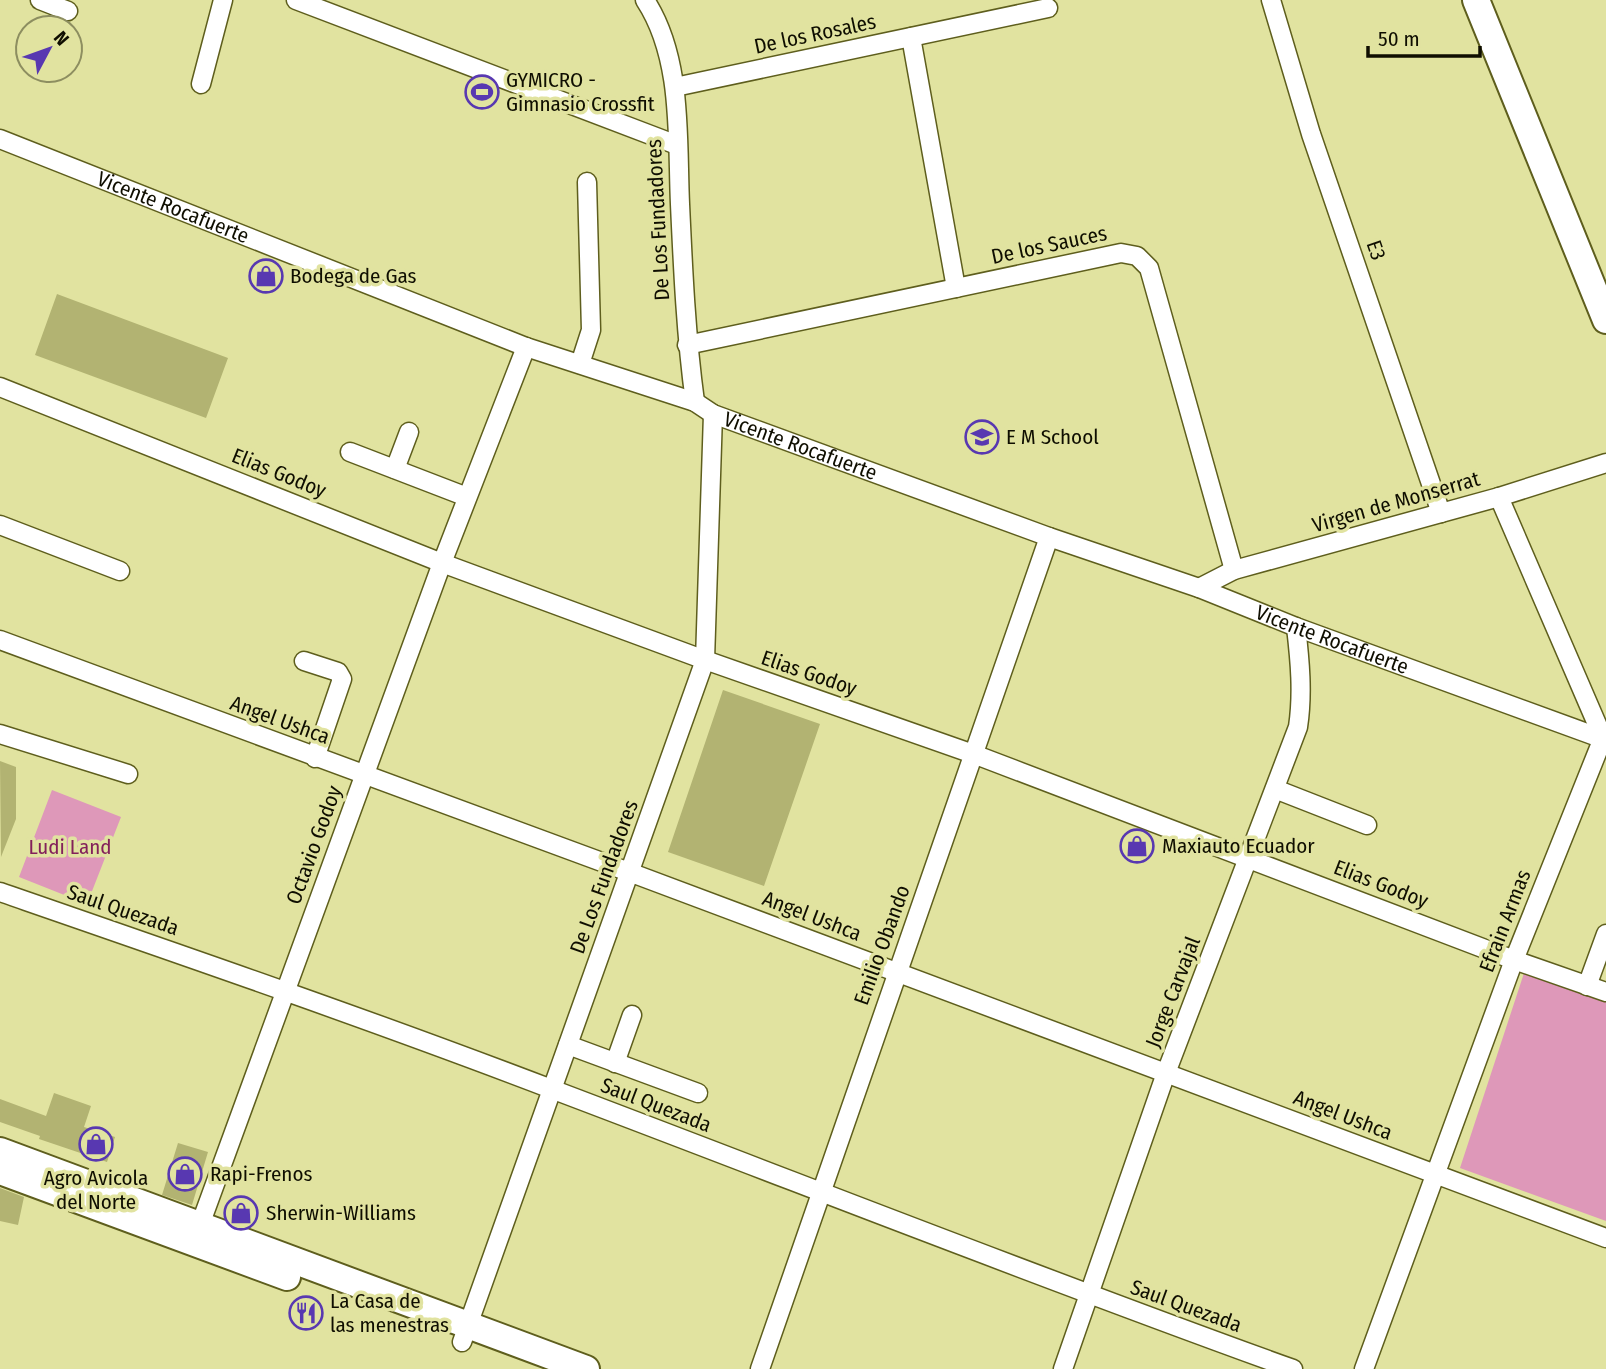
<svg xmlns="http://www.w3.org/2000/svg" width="1606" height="1369" font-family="'Fira Sans Condensed',sans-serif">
  <rect width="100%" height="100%" fill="#e1e3a0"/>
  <path fill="#de98b9" d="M52,790L121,817L87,904L19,877Z
    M1525,970L1606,1000V1221L1460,1168Z"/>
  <path fill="#b2b372" d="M57,294L228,358L206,418L35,355Z
    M723,690L820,724L764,886L668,852Z
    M0,761L16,767V819L1,857Z
    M54,1093L91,1106L84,1127L115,1137L107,1162L39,1139L40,1136L0,1122V1099L46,1116Z
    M178,1143L208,1152L192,1205L162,1195Z
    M0,1188L24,1197L18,1225L0,1221Z
    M233,1197L258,1208L249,1227L225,1218Z"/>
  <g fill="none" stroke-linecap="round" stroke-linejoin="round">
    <defs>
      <g id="street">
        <path d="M40,0L68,11"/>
        <path d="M296,0L677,145"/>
        <path d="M645,0C683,58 677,137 680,204C683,270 686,336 695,402"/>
        <path d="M1271,0L1311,134L1441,513"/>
        <path d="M911,37L956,288"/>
        <path d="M201,84L223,0"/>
        <path d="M675,87L1048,8"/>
        <path id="s1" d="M0,139L526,347L695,402L713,414L1049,537L1199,588L1296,627L1606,740"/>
        <path d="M687,345L1121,253L1137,256L1149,268L1234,570"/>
        <path d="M580,364L591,330L587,182"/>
        <path d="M0,387L442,563L705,660L976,755L1514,960L1606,992"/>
        <path d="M350,452L467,497"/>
        <path d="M395,469L409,432"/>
        <path d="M0,525L120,571"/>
        <path d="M1199,588L1234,570L1499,497L1606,463"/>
        <path d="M0,640L629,872L1606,1238"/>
        <path d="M304,661L338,672L342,679L315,758"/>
        <path d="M0,734L128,774"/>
        <path d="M1275,789L1367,825"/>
        <path d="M0,892C185,956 371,1020 554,1090C800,1183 1045,1280 1293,1369"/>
        <path d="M1587,986L1606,934"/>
        <path d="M568,1045L698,1093"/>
        <path d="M615,1063L632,1015"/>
        <path d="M196,1236L442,563L526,347"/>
        <path d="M462,1342L705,660L713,414"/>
        <path d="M760,1369C854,1091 955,815 1049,537"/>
        <path d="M1063,1369L1166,1073L1298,727C1303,694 1300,661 1296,627"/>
        <path d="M1364,1369L1514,960L1603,738L1499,497"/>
      </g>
      <path id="secondary" d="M1476,0L1606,320
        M0,1151L586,1369
        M0,1171L287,1277"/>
    </defs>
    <use href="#street" stroke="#5e5e1d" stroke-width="21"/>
    <use href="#secondary" stroke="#5e5e1d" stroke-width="30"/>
    <use href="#street" stroke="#fff" stroke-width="18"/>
    <use href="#secondary" stroke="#fff" stroke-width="26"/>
  </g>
  <defs>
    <symbol id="stadium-ring" viewBox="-11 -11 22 22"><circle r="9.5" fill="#e1e3a0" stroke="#5838b1" stroke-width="1.5"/><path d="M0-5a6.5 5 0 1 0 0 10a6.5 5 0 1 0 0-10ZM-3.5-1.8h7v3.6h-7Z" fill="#5838b1"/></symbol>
    <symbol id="shop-ring" viewBox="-11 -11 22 22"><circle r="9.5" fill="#e1e3a0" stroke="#5838b1" stroke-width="1.5"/><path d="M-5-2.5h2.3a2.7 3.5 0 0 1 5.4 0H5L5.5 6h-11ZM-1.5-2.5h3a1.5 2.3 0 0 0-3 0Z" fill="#5838b1"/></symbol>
    <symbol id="school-ring" viewBox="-11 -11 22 22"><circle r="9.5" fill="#e1e3a0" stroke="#5838b1" stroke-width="1.5"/><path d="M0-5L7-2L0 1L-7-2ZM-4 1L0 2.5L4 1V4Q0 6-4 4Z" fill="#5838b1"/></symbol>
    <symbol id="restaurant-ring" viewBox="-11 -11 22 22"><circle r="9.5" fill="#e1e3a0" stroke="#5838b1" stroke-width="1.5"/><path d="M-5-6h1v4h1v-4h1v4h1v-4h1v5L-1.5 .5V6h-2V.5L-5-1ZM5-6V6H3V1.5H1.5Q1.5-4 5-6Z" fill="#5838b1"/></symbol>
  </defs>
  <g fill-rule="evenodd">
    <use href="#stadium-ring" x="463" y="73" width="38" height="38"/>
    <use href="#shop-ring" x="247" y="257" width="38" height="38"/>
    <use href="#school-ring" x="963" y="418" width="38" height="38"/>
    <use href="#shop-ring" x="1118" y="827" width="38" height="38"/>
    <use href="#shop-ring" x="77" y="1125" width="38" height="38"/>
    <use href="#shop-ring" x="166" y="1155" width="38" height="38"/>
    <use href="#shop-ring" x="222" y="1194" width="38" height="38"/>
    <use href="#restaurant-ring" x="287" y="1294" width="38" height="38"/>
  </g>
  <g text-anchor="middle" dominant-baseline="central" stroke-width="7" stroke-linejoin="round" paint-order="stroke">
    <g font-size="21" fill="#0f0e00" stroke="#e1e3a0">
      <text transform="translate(815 34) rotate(-12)">De los Rosales</text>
      <text stroke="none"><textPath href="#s1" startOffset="186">Vicente Rocafuerte</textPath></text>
      <text transform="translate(658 220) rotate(-93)">De Los Fundadores</text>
      <text transform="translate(1049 245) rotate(-12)">De los Sauces</text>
      <text transform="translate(1376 250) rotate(71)">E3</text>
      <text stroke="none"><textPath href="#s1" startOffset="858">Vicente Rocafuerte</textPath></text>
      <text transform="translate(279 473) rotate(22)">Elias Godoy</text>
      <text transform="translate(1396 502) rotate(-16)">Virgen de Monserrat</text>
      <text stroke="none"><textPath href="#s1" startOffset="1424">Vicente Rocafuerte</textPath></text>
      <text transform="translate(809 673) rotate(19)">Elias Godoy</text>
      <text transform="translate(280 720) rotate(20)">Angel Ushca</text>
      <text transform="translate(314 845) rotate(-70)">Octavio Godoy</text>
      <text transform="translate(604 877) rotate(-70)">De Los Fundadores</text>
      <text transform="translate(1381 884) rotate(21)">Elias Godoy</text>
      <text transform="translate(123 910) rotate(19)">Saul Quezada</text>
      <text transform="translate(812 916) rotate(21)">Angel Ushca</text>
      <text transform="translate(1505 921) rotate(-69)">Efrain Armas</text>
      <text transform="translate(882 945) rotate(-70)">Emilio Obando</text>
      <text transform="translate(1173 992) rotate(-69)">Jorge Carvajal</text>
      <text transform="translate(656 1105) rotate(21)">Saul Quezada</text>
      <text transform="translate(1343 1115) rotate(21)">Angel Ushca</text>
      <text transform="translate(1186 1306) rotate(20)">Saul Quezada</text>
    </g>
    <g font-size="21" fill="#0f0e00" stroke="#e1e3a0" text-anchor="start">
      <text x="506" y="80">GYMICRO -<tspan x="506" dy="24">Gimnasio Crossfit</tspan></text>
      <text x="290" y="276">Bodega de Gas</text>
      <text x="1006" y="437">E M School</text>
      <text x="1162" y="846">Maxiauto Ecuador</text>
      <text x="210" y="1174">Rapi-Frenos</text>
      <text x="96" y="1178" text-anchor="middle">Agro Avicola<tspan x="96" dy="24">del Norte</tspan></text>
      <text x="266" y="1213">Sherwin-Williams</text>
      <text x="330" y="1301">La Casa de<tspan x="330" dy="24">las menestras</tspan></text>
    </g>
    <g font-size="21" fill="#83215a" stroke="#e1e3a0">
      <text x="70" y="847">Ludi Land</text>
    </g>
  </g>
  <g transform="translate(49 49) rotate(49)"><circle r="33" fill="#e1e3a0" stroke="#8d8e60" stroke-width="2"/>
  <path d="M0-5L12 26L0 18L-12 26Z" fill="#5838b1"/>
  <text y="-10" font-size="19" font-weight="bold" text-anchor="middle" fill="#0f0e00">N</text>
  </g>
  <path d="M1368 46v10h112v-10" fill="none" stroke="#0f0e00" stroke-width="3.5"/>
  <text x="1378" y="46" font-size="21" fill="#0f0e00" stroke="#e1e3a0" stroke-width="5" paint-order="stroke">50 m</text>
</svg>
